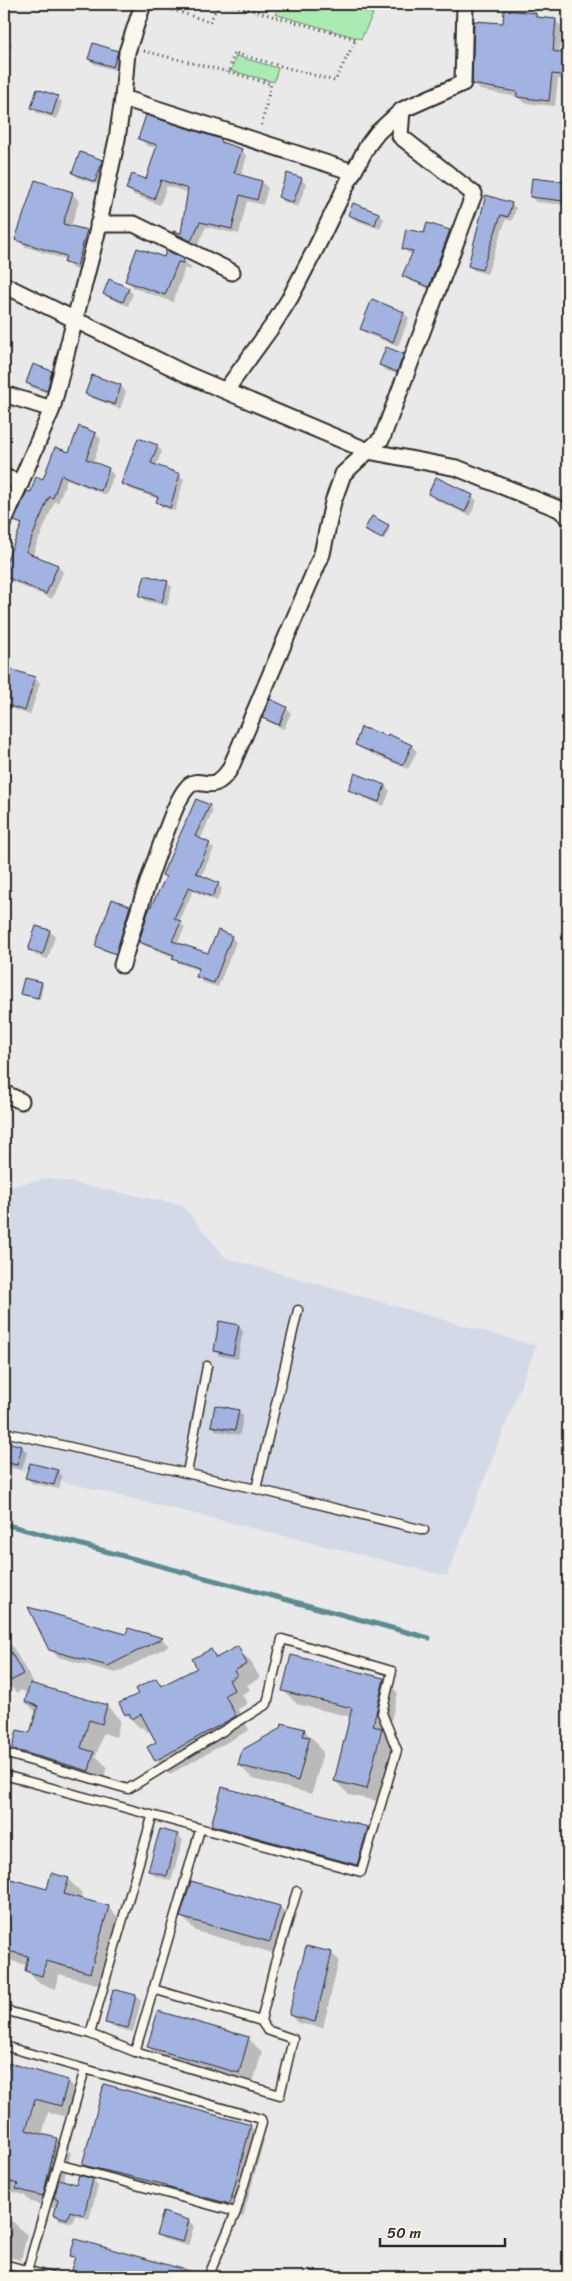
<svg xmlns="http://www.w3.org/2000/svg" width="572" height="2281" font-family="Sriracha,sans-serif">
  <rect width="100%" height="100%" fill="#e9e9ea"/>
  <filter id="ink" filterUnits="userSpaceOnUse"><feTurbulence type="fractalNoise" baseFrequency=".02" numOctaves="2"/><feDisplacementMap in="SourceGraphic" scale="10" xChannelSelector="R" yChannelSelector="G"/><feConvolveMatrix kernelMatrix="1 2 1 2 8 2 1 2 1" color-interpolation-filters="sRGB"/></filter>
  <g filter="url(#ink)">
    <path fill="#d4d9e8" d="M48,1178L182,1205L226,1258L536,1346L447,1576L4,1467V1188Z"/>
    <path fill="#abeab2" stroke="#6b8a6e" d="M281,4H343L373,14L361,39L275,14Z
      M236,56L278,68L274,82L231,71Z"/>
    <path fill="#0003" d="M536,14L540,19L555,20L562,27L559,54L568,55V81L558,79L555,106L524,103L518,97L480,90L474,83L505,25Z
      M4,37L12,44L7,57L4,56Z
      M117,52L122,57L118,71L94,64L89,59Z
      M57,97L62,102L57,119L37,113L32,108Z
      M139,138L221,141L224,144L241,150L247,156L241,176L262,182L268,188L263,205L247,201L239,234L206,227L197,247L180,239L174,232L182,235L189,193L167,186L160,205L134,195L128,189L147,180L157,149L146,145Z
      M102,161L107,166L100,186L79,178L73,173Z
      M301,179L306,184L298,207L284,202L279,197Z
      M533,180L568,184V205L536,202L531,197Z
      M72,193L79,201L71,227L86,231L93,238L85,272L73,269L66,262V260L24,246L17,239Z
      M487,197L511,204L516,208L512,221L506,219L487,274L473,270L469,266Z
      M379,214L384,219L380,229L355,220L350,215Z
      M428,225L450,231L454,235L434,291L408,280L404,276L413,254L408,253L404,249L425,234Z
      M164,259L184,260L191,268V270L185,268L173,302L134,288L127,280Z
      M128,289L133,294L128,306L109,298L104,293Z
      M372,300L404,313L409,318L398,346L366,334L361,329Z
      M403,355L408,360L402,376L385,370L380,365Z
      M51,372L57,377L52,395L32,388L27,383Z
      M93,376L121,386L126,392L120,409L92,398L87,393Z
      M96,434L101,439L93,463L108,469L114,475L106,495L67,479L58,503L55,501L32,556L58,566L63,572L52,599L8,580L4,576V570L23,526L18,521L31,493L70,454Z
      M157,446L162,451L156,466L179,475L184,479L175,511L162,507L157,502L158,499L127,488L123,483Z
      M4,488L12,494L4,505Z
      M429,494L472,496L477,501L470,516L434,499Z
      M388,526L390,528L384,540L366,530Z
      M167,582L172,587L167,606L146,601L141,596Z
      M4,668L35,678L40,683L30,715L4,706Z
      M286,708L291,713L284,729L269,722L264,717Z
      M356,744L411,746L417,751L408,769L361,749Z
      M355,774L385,786L390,791L384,806L354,794L349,789Z
      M209,806L213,811L200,840L214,848L201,877L218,884L222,889L217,901L193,891L179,922L185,927L177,944L208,955L231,937L236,942L218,987L202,982L198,977L200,971L178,963L174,957L145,946L140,942L167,878L163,875Z
      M130,907L133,910L119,956L100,949L97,945Z
      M49,931L55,936L48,959L35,955L30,950Z
      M41,983L43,985L40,1000L22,994Z
      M238,1326L243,1331L238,1359L220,1356L215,1351Z
      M238,1411L243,1416L240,1435L217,1431L212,1426Z
      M4,1443L22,1447L27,1452L22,1470L4,1465Z
      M57,1471L62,1476L59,1489L32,1483L27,1477Z
      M129,1630L162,1639L169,1646L116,1673L58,1657L50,1649L127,1635Z
      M4,1632L35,1686L107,1706L120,1720L116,1737L103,1733L96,1756L107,1767L102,1784L27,1763L13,1749L31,1735L37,1713L26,1702L29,1692L26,1694L22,1690L17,1693L11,1687L4,1691Z
      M237,1648L251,1662L260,1678L247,1685L250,1690L242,1694L247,1704L238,1709L249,1730L170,1774L156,1760L158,1742L151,1730L147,1732L142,1727L140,1728L126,1714L139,1694L156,1680L163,1687L199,1668L211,1651L218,1658Z
      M292,1657L384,1679L398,1693L387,1736L395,1743L381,1802L349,1795L335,1781L351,1717L297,1704L283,1690Z
      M304,1730L318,1744V1747L323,1752L312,1794L253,1779L239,1765Z
      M223,1789L368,1828L376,1836L365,1872L220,1833L213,1825Z
      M161,1831L178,1835L183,1840L171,1881L155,1876L150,1871Z
      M68,1879L82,1893L80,1899L108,1907L122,1921L104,1986L59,1974L56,1989L40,1984L26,1970L27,1965L4,1959V1896L8,1880L48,1890Z
      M192,1883L280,1907L294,1921L284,1956L196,1931L182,1917Z
      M331,1953L339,1960L323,2028L298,2023L290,2015Z
      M136,1996L141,2001L133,2032L112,2027L107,2022Z
      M248,2038L262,2052L252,2086L162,2061L149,2047Z
      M10,2065L68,2081L82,2095L75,2119L48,2112L42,2135L57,2139L71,2153L63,2182L77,2186L80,2177L93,2181L98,2186L89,2219L75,2215L72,2223L60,2220L55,2215L57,2209L31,2202L24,2195L4,2189V2098L6,2091L4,2087Z
      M250,2126L264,2140L243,2217L111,2180L97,2178L83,2164Z
      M4,2219L13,2222L27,2235L21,2260L4,2256Z
      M189,2221L194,2226L188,2246L163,2239L158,2234Z
      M76,2241L201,2275L203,2277H76L72,2273L75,2259L72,2256Z"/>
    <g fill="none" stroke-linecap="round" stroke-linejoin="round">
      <path stroke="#5c8c91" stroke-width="5" d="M4,1524L429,1638"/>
    </g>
    <path fill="#a2b3e2" stroke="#2b2b2b" d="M504,10L536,13V17L556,19L553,51L568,54V76L552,74L549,101L517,97V92L472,84L474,21L503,23Z
      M93,43L118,51L113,67L88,59Z
      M37,89L58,96L52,115L31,108Z
      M146,115L221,139V142L242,149L234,173L262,181L257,200L240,195L232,229L200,222L191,241L173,232V231L181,233L188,189L161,180L154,199L126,189L132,174L146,179L157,145L138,139Z
      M80,152L103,160L95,182L72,173Z
      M287,173L302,178L293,203L278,197Z
      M532,178L566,182L564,201L530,197Z
      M35,180L73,192L63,224L87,230L77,266L64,263L66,256L15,240Z
      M486,195L512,203L508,217L501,215L482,270L468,266Z
      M353,203L379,213L375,225L348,215Z
      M427,223L450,230L429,287L402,276L413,251L402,249L406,229L424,233Z
      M137,248L164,257L166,250L184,259L183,263L178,262L165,295L125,281Z
      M109,279L129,288L123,302L103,294Z
      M372,299L404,312L393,342L360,329Z
      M386,347L404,354L397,372L379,365Z
      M33,364L52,371L47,391L26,383Z
      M92,375L121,385L115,405L85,394Z
      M79,426L96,433L86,459L109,468L101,491L61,475L53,498L49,497L26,552L58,565L46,594L4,576V567L22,524L14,521L27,491L31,492L36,476L43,479L55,447L69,452Z
      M138,438L158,445L151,463L180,474L170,508L156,502L158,497L121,484Z
      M436,477L473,495L465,512L428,494Z
      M372,516L389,525L382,539L364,530Z
      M145,575L168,581L162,602L139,596Z
      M4,667L35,677L25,711L4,704Z
      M270,699L287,707L279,725L262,718Z
      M361,727L387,736L388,734L412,745L403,765L355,745Z
      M355,773L385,785L379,802L348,790Z
      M196,799L210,805L195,836L210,843L196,873L219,883L212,897L189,887L174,918L181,922L172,941L208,953L218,930L232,936L214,983L196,977L199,968L172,959L174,955L139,942L148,912L166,877L162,875Z
      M112,899L130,906L116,954L95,946Z
      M36,926L50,930L43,954L28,950Z
      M24,978L42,982L38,998L20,994Z
      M219,1321L239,1325L233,1355L214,1351Z
      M215,1405L239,1410L235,1430L211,1426Z
      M4,1441L22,1446L17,1465L4,1462Z
      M30,1463L58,1470L54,1485L25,1478Z
      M28,1607L126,1634L128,1628L163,1638L108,1666L49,1650Z
      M4,1640L23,1674L11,1681L8,1676L4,1679Z
      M238,1646L247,1664L234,1671L237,1676L229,1680L234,1690L225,1695L236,1716L155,1761L147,1747L156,1742L141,1714L132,1719L129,1713L125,1715L119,1703L138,1694L135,1689L156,1678L161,1686L197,1668L192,1659L211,1649L216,1658Z
      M291,1655L384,1678L373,1726L382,1728L367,1789L334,1781L352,1708L282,1691Z
      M30,1683L107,1705L102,1724L89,1720L81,1748L94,1752L89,1771L12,1749L17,1730L30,1733L38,1706L25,1702Z
      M282,1723L305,1729L303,1736L310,1737L298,1781L238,1765L242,1750L281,1728Z
      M222,1787L368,1827L357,1865L211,1825Z
      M160,1829L178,1834L167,1876L148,1871Z
      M51,1873L69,1878L64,1894L109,1906L90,1973L46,1961L42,1976L25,1971L28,1956L4,1950V1891L7,1878L47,1889Z
      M191,1881L280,1906L270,1942L180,1917Z
      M306,1946L332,1952L315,2022L289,2015Z
      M113,1989L136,1995L128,2028L105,2023Z
      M158,2011L249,2037L239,2073L147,2047Z
      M9,2063L68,2080L61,2106L35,2099L26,2130L57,2138L43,2196L16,2189L18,2184L4,2180V2083Z
      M104,2084L251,2125L230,2204L166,2187V2185L82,2165Z
      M79,2175L93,2179L84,2215L70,2211L67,2219L54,2215L58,2200L54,2198L59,2179L76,2184Z
      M163,2212L189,2220L183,2242L156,2235Z
      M75,2239L197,2273L196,2277H86L70,2273L75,2257L70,2256Z"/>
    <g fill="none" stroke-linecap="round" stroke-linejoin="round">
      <defs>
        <path id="lane" d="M4,1432L256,1489L424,1530
          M187,1473L207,1366
          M256,1489L298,1310
          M4,1753L128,1789L267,1704L282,1639L392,1671L382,1713L397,1750L361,1872L4,1775
          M153,1989L261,2021
          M4,2010L90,2034L135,2052L280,2095L293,2039L267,2030L261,2021L275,1963L297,1891
          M90,2034L152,1817
          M4,2046L261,2119L262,2123L236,2212L208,2277
          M135,2052L200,1830
          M58,2164L236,2212
          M4,2264L51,2277
          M27,2271L85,2069"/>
        <path id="street" d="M123,98L353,172
          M98,224H134L232,272
          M4,285L188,375L368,451L457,468L559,509L568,517
          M226,390L273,325L290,298L317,246L348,182L368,145L377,133L402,110
          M4,394L52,409
          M4,477L21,483
          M4,521L52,409L96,237L117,139L123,98L127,52L143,4
          M122,965C135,921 149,877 165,834C171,820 176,801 186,789C200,771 210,799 230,769L322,554L333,502L343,474L382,438L474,194L400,136L402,110L463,83L465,4
          M4,1093L21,1101"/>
      </defs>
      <use href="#lane" stroke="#2b2b2b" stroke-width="11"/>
      <use href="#street" stroke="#2b2b2b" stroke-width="19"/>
      <path stroke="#2b2b2b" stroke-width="3" stroke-dasharray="1 4" stroke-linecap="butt" d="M158,5L210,22L218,4
        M144,51L229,72L234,53L335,81L356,39L229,4
        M229,72L271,84L261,128"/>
      <use href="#lane" stroke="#fbf7ec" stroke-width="8"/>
      <use href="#street" stroke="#fbf7ec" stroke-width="15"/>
    </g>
  </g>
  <rect width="572" height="2281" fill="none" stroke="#fbf7ec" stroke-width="20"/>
  <rect x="10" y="10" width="552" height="2261" fill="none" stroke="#2b2b2b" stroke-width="2" filter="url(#ink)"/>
  <path d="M380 2238v8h125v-8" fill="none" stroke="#2b2b2b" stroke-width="2.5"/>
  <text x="387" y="2238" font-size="15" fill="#2b2b2b" stroke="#fbf7ec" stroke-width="4" paint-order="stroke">50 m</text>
</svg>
